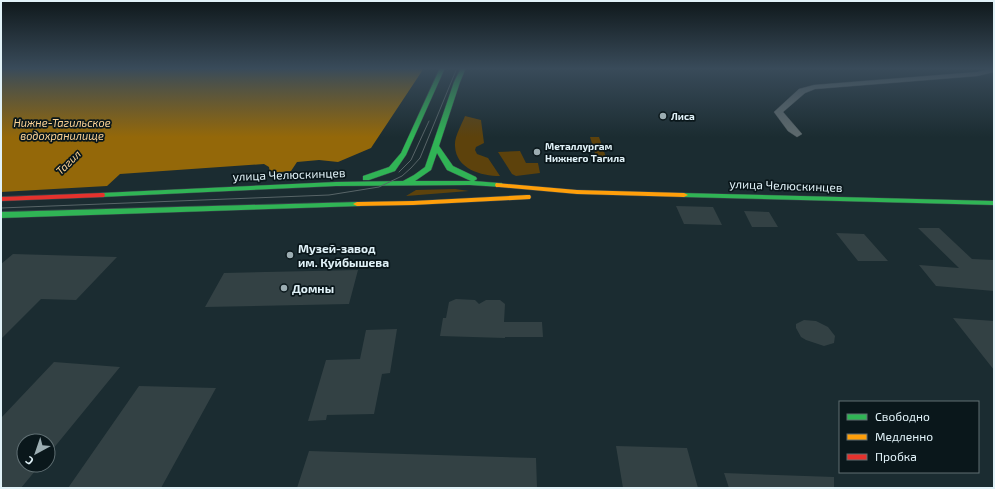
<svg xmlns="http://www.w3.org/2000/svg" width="995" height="489" font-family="'Exo 2',sans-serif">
  <rect width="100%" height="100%" fill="#1b2c31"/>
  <path fill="#5d420c" d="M465,116L481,120L484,143L476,147L475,150L477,154L488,158L500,176C481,176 456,169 455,146C454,137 462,124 465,116Z
    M590,137H599L608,163H598Z
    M520,151L526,163H538L540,173L516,176L512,174L498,152Z
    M455,189L469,191L406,196L416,190Z"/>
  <path fill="#946809" d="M1,68H424L371,148L338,162L319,160L297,162L291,171L270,173L269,167L264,164L120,174L107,186L1,192Z"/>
  <path fill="#334144" d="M676,206L713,207L722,225L684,224Z
    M744,211L769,212L778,227H752Z
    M918,228H939L972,259L994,260V291L936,286L919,265L959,268Z
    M836,233L864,234L888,261H858Z
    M13,254L117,257L76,300L41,299L1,339V264Z
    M358,270L349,304L205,307L224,273Z
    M456,299L475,300L479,304L486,300H500L505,304L504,322H542L543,337H505V338L440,336L443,318H446L449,302Z
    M953,318L994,321V370Z
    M804,320L816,321L828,327L835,336L834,343L824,346L806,340L801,337L796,328V324Z
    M397,329L390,373L382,374L374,414L327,415L326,420L308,421L326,360L360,359L366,330Z
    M54,362L120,367L48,455V441H24V465H40L21,488H1V418Z
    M139,386L216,388L161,488H68Z
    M616,446L687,448L698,488H623Z
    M309,451L536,458L537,488H297Z
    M724,473L834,477V488H729Z"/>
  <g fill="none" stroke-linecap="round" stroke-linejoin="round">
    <defs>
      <path id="street" d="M994,68V72L977,76L815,89L805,93L783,112L802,134L797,137L788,131L774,112L799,89L814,85L977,72Z"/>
      <path id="fast" d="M440,68H445L406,155L395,171L369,180H363V176L389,167L401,153Z
        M461,68H466L460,82L439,146L453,166L476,177L477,179L474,181L499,183H502L503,185L502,187L470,185L336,186L101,197L97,195L101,193L336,182L403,181L414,175L425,167L454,82ZM437,153L447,170L471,181H415L431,170Z
        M681,193L994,201V205L684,197L680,195Z
        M357,202L361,204L360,206L1,218V212Z"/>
      <path id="slow" d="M496,183L577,190L684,193L688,195L684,197L577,194L499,187H496L495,185Z
        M527,195H530L531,197L530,199L413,205L357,206L353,204L357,202L413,201Z"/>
      <path id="jam" d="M101,193H104L105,195L104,197L1,201V197Z"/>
    </defs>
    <use href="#street" stroke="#3b484d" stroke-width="1"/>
    <use href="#fast" stroke="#3b484d" stroke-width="1"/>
    <use href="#slow" stroke="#3b484d" stroke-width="1"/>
    <use href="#jam" stroke="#3b484d" stroke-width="1"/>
    <use href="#street" fill="#5e6a6d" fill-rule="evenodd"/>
    <use href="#fast" fill="#30b455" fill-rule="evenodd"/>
    <use href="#slow" fill="#ff9f0a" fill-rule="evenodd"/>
    <use href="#jam" fill="#e5322d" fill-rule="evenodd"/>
    <path stroke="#586568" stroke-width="1" d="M399,172L411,160L429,121
      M1,208L329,195L379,187L402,176L411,168L420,158L457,68"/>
  </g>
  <linearGradient id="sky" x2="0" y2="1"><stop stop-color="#0f181b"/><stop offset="0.5" stop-color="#394b5a"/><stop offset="1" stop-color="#394b5a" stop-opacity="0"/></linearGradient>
  <rect width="995" height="137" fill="url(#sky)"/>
  <g fill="#9cadb2" stroke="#0a171b" stroke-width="1.5">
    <circle cx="663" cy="116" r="4"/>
    <circle cx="537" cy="152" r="4"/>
    <circle cx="290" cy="255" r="4"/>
    <circle cx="284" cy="288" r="4"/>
  </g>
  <g text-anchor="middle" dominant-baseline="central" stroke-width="3.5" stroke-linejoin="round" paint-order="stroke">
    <g font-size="10" font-weight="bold" fill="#e1f2f8" stroke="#0a171b" text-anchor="start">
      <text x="671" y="116">Лиса</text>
      <text x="545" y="146">Металлургам<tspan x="545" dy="12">Нижнего Тагила</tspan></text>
    </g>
    <g font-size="11" font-style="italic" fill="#fbd296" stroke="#0a171b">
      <text x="62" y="122">Нижне-Тагильское<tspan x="62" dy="13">водохранилище</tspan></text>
      <text transform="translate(68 162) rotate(-44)">Тагил</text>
    </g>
    <g font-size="12" fill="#e1f2f8" stroke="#0a171b">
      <text transform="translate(289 174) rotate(-2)">улица Челюскинцев</text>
      <text transform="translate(786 185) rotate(2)">улица Челюскинцев</text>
    </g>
    <g font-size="12" font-weight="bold" fill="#e1f2f8" stroke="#0a171b" text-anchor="start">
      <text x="298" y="248">Музей-завод<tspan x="298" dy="14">им. Куйбышева</tspan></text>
      <text x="292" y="288">Домны</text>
    </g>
  </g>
  <rect width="995" height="489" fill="none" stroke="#e1f2f8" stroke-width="4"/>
  <rect x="839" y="401" width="140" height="72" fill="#0a171b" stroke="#606f73"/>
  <rect x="847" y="414" width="20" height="6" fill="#30b455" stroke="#606f73"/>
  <text x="875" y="421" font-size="12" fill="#e1f2f8">Свободно</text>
  <rect x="847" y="434" width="20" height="6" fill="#ff9f0a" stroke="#606f73"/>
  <text x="875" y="441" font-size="12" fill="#e1f2f8">Медленно</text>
  <rect x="847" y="454" width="20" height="6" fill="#e5322d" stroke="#606f73"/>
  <text x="875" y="461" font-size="12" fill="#e1f2f8">Пробка</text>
  <g transform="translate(36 453) rotate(220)"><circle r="19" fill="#0a171b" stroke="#606f73"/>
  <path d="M0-3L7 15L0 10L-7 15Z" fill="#9cadb2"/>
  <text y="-6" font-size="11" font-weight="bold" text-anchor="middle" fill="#e1f2f8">С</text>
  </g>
</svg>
